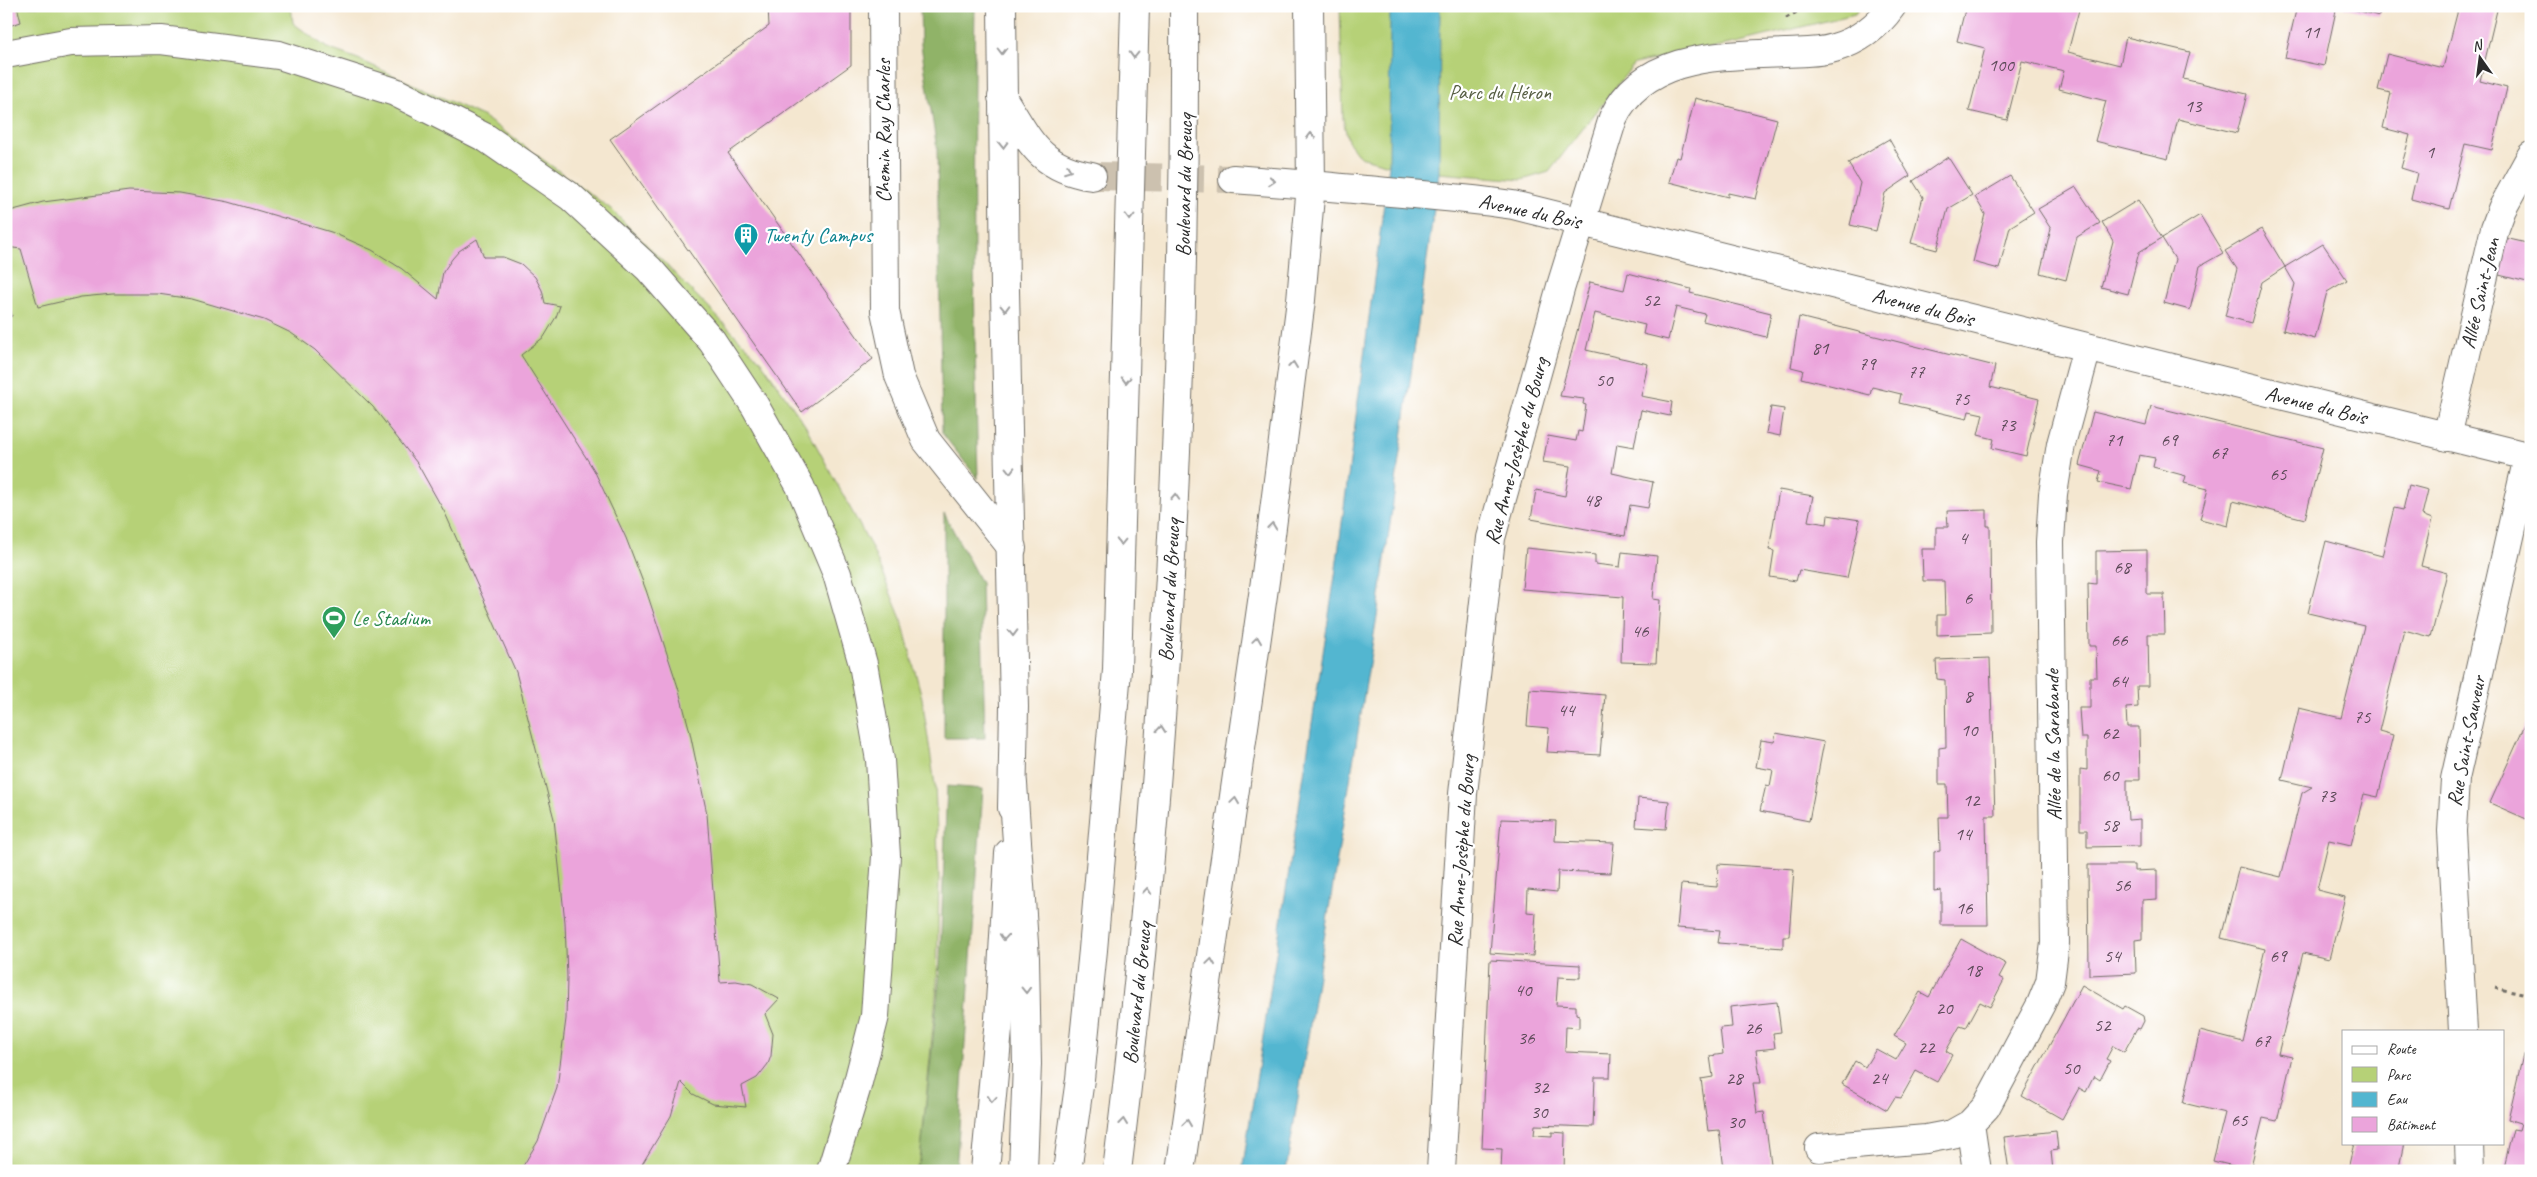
<svg xmlns="http://www.w3.org/2000/svg" width="2537" height="1177" font-family="Caveat,sans-serif">
  <rect width="100%" height="100%" fill="#fff"/>
  <filter id="ink" filterUnits="userSpaceOnUse"><feTurbulence type="fractalNoise" baseFrequency=".02" numOctaves="2"/><feDisplacementMap in="SourceGraphic" scale="10" xChannelSelector="R" yChannelSelector="G"/><feConvolveMatrix kernelMatrix="1 2 1 2 8 2 1 2 1" color-interpolation-filters="sRGB"/></filter>
  <filter id="wash" filterUnits="userSpaceOnUse"><feTurbulence type="fractalNoise" baseFrequency=".0096" numOctaves="4" result="noise"/><feDisplacementMap in="SourceGraphic" scale="20" xChannelSelector="R" yChannelSelector="G"/><feGaussianBlur stdDeviation="1.12" result="paint"/><feColorMatrix in="noise" values="0 0 0 0 0 0 0 0 0 0 0 0 0 0 0 0 0 1.4 0 .05"/><feComposite in="paint" operator="in"/></filter>
  <g filter="url(#wash)">
    <rect width="100%" height="100%" fill="#f4e7d0"/>
    <path fill="#b6d177" stroke="#707e51" d="M6,6H291L293,23L327,48L358,59L484,117L611,209L760,360L805,425L872,548L902,621L922,698L935,785L939,879L937,986L919,1171H6Z
      M1340,6H1861L1855,14L1740,42L1634,64L1549,172L1522,180L1439,173L1389,165L1360,157L1348,141L1343,119Z"/>
    <path fill="#90b368" stroke="#5e6f4a" d="M920,6H975C972,164 974,321 978,479L942,433L937,149L921,45Z
      M944,513L981,583L985,738H944Z
      M947,786L983,789L956,1171H914L920,1161L939,982Z"/>
    <path fill="#52b6d0" stroke="#3e707e" d="M1390,6H1440L1439,173L1378,610L1286,1171H1242L1335,576L1389,165Z"/>
    <g id="blocks">
      <path fill="#eba4db" d="M6,6H17L21,22L6,27Z
        M768,6H851V65L728,153L873,359L802,412L610,139L769,26Z
        M1966,6H2080L2068,52L2120,65L2126,37L2190,52L2183,79L2247,94L2237,133L2178,119L2168,159L2095,141L2106,101L2059,89L2064,71L2022,61L2007,120L1969,111L1985,48L1957,41Z
        M2297,6H2337L2324,66L2285,58Z
        M2382,6L2379,16L2344,7V6Z
        M2459,6H2498L2480,81L2507,88L2492,150L2465,144L2449,209L2411,199L2417,173L2401,168L2410,135L2383,128L2391,93L2378,90L2387,54L2443,68Z
        M1695,98L1777,119L1756,199L1728,193V197L1669,182L1676,157L1680,158Z
        M1889,139L1910,176L1885,193L1876,231L1850,225L1860,183L1848,163Z
        M1948,157L1972,195L1948,209L1937,250L1911,243L1923,197L1913,181Z
        M2010,176L2034,212L2010,227L1999,269L1973,262L1985,214L1975,197Z
        M2076,187L2100,223L2077,237L2066,280L2040,273L2051,229L2038,209Z
        M129,191L180,193L229,202L331,232L372,250L402,269L438,299L443,272L452,259L459,251L477,239L484,257H503L521,264L535,277L542,290L545,303L560,306L556,317L544,337L521,355L594,470L626,538L646,590L678,687L689,728L707,814L720,982L736,981L752,984L779,999L765,1014L773,1034L771,1056L768,1064L757,1078L742,1086L746,1107L713,1104L693,1094L681,1082L671,1116L638,1171H520L538,1141L557,1088L566,1019L567,977L565,922L554,819L516,672L445,513L417,463L373,407L315,350L291,333L264,320L192,299L158,294H113L81,297L38,307L21,249L6,247V212L43,202Z
        M2138,200L2162,238L2139,252L2128,294L2101,287L2113,241L2102,222Z
        M2200,215L2223,253L2200,266L2190,310L2164,303L2175,259L2162,238Z
        M2262,229L2285,267L2262,282L2251,323L2225,316L2237,269L2225,251Z
        M2505,238L2531,244V283L2495,274Z
        M2323,244L2347,280L2327,292L2315,339L2283,330L2295,284L2285,267Z
        M1628,273L1691,289L1690,293L1771,313L1766,337L1703,321L1705,314L1676,307L1668,340L1643,334L1645,325L1595,313L1586,350L1648,364L1641,396L1672,402L1670,416L1641,410L1634,447L1617,444L1612,473L1653,482L1648,508L1630,505L1625,536L1531,519L1536,490L1565,496L1570,466L1543,462L1548,436L1576,441L1578,431L1582,432L1586,405L1583,404L1584,399L1560,396L1590,282L1624,290Z
        M7,298L12,316L6,319V299Z
        M1799,317L1995,366L1990,387L2039,399L2026,456L1992,448L1994,439L1978,435L1983,414L1969,411L1967,419L1899,403L1901,394L1872,387L1870,395L1801,378L1803,370L1791,367Z
        M2151,406L2323,448L2305,519L2233,501L2228,526L2200,519L2208,489L2184,483L2186,476L2153,467L2155,458L2139,455L2131,489L2098,482L2101,471L2079,465L2093,412L2146,425Z
        M1771,407L1784,409L1780,436L1766,433Z
        M2409,485L2428,490L2422,515L2432,519L2421,566L2447,573L2431,637L2404,630L2379,731L2393,735L2378,797L2364,794L2351,845L2329,840L2317,890L2345,897L2329,959L2303,953L2278,1054L2292,1057L2277,1121L2263,1118L2250,1170L2213,1161L2225,1113L2183,1103L2200,1031L2243,1042L2265,949L2221,938L2239,867L2281,877L2302,793L2312,787L2282,780L2299,708L2341,718L2364,626L2308,613L2326,541L2382,556L2394,508L2403,510Z
        M1779,490L1813,496L1808,521L1827,524L1828,515L1860,520L1847,578L1799,570L1796,581L1770,577L1774,551L1769,550Z
        M1987,510V526H1990L1991,633L1937,635V615H1945L1944,581H1923L1922,549H1936V527H1948L1947,511Z
        M1526,548L1595,555V564L1620,567L1622,552L1657,556L1653,599L1660,600L1656,663L1621,662L1623,597L1522,589Z
        M2147,550V594H2164L2165,634H2148L2149,686H2137L2138,707L2126,708L2127,727H2139L2140,780H2127V799L2128,820L2140,819V846L2087,847V830H2080V769L2087,770V738H2081L2079,708H2090V677H2097L2096,646H2089L2088,583L2096,584V551Z
        M1990,658L1995,816H1986L1988,925H1941V890L1934,891V852L1940,851L1939,817H1948L1947,784H1939V748L1946,747L1945,680L1937,679L1936,660Z
        M1530,689L1605,695L1600,755L1547,752L1549,728L1527,726Z
        M2531,712V821L2490,803Z
        M1776,733L1824,742L1809,821L1760,811L1766,785L1770,786L1773,770L1756,767L1761,740L1774,742Z
        M1638,798L1669,801L1666,829L1636,827Z
        M1501,819L1556,821L1555,841L1614,843L1611,873L1558,871L1557,892L1528,889L1527,912L1536,913L1533,956L1490,953Z
        M1718,864L1794,869L1789,936H1783V948L1718,943L1720,931L1677,928L1681,884L1717,887Z
        M2088,865H2134V871L2157,870V899L2142,900V939L2135,940L2136,973L2089,975Z
        M1961,939L2006,964L1999,977L2004,980L1990,1007L1980,1002L1966,1028L1960,1026L1946,1051L1952,1055L1937,1082L1916,1071L1901,1098L1895,1097L1887,1110L1842,1084L1855,1061L1865,1067L1876,1049L1896,1060L1906,1043L1894,1036L1920,992L1929,997Z
        M1490,960L1580,965V978L1558,977L1556,1005L1576,1006V1014L1579,1015V1028L1566,1027L1565,1052L1611,1054L1610,1077H1595L1593,1127L1535,1125L1534,1135L1552,1136V1132L1565,1133L1564,1171L1501,1170L1502,1149L1482,1148Z
        M2082,985L2123,1009L2125,1006L2143,1016L2144,1021L2140,1029L2137,1028L2124,1052L2113,1046L2106,1059L2110,1061L2100,1080L2094,1076L2086,1092L2079,1088L2062,1119L2022,1096Z
        M1777,1002L1781,1032L1773,1033L1775,1048L1756,1050L1761,1083H1753L1757,1113L1764,1112L1772,1171H1719L1724,1169L1719,1130L1708,1131L1701,1079L1713,1077L1710,1056L1723,1054L1720,1028L1732,1027L1730,1007Z
        M2523,1055L2531,1057V1171H2503L2513,1129L2519,1130L2521,1123L2508,1119Z
        M2056,1131L2058,1150L2051,1151L2053,1171H2009L2004,1137Z
        M2354,1143H2404L2398,1171H2341L2342,1167L2348,1169Z"/>
    </g>
  </g>
  <g filter="url(#ink)">
    <use href="#blocks" fill-opacity="0" stroke="#716d65" stroke-width="1"/>
    <g fill="none" stroke-linecap="round" stroke-linejoin="round">
      <path stroke="#ccc1af" stroke-width="28" stroke-dasharray="28 14" stroke-linecap="butt" d="M1092,176L1233,179"/>
      <defs>
        <path id="minor" d="M883,6L885,311L899,376L926,440L1012,548
          M6,54L71,42L161,40L279,55L395,92L486,138L571,197L649,269L712,341L755,406L800,486L837,574L863,664L880,760L886,856L875,1016L857,1086L831,1171
          M1311,185C1378,192 1446,195 1513,205L2531,457
          M2447,437L2495,228L2502,209L2531,156
          M2463,1031L2452,831L2455,779L2528,457
          M1970,1124L1977,1171
          M2469,1143L2470,1171
          M1819,1148L1926,1139L1952,1134L1970,1124L1986,1107L2041,1004L2050,982L2055,943L2050,542L2053,494L2061,444L2087,348
          M1441,1171L1463,794L1491,538L1561,286L1613,118C1644,53 1722,56 1785,53C1801,52 1819,53 1834,48C1858,41 1878,26 1892,6"/>
        <path id="major" d="M1002,6L1005,291L1014,707L1012,808
          M1002,97C1029,139 1038,168 1092,176
          M1233,179L1311,185
          M985,1171L999,1019L1009,853
          M1180,1171L1266,574L1301,300L1311,185L1309,6"/>
        <path id="highway" d="M1013,784L1025,958L1027,1064L1023,1171
          M1067,1171L1080,1079L1093,950L1117,670L1135,6
          M1117,1171C1165,784 1186,396 1184,6"/>
      </defs>
      <use href="#minor" stroke="#716d65" stroke-width="30"/>
      <use href="#major" stroke="#716d65" stroke-width="30"/>
      <use href="#highway" stroke="#716d65" stroke-width="30"/>
      <path stroke="#716d65" stroke-width="3" stroke-dasharray="4 4" stroke-linecap="butt" d="M1786,18L1808,6
        M2495,988L2531,996"/>
      <use href="#minor" stroke="#fff" stroke-width="28"/>
      <use href="#major" stroke="#fff" stroke-width="28"/>
      <use href="#highway" stroke="#fff" stroke-width="28"/>
    </g>
    <defs><path id="oneway-chevron" d="M-2-3.5L2.5 0L-2 3.5" fill="none" stroke-width="1.6" stroke-linecap="round" stroke-linejoin="round" transform="scale(1.25)"/></defs>
    <g stroke="#a0a0a0">
      <use href="#oneway-chevron" transform="translate(1002 51) rotate(90)"/>
      <use href="#oneway-chevron" transform="translate(1134 55) rotate(91)"/>
      <use href="#oneway-chevron" transform="translate(1311 136) rotate(-90)"/>
      <use href="#oneway-chevron" transform="translate(1003 145) rotate(89)"/>
      <use href="#oneway-chevron" transform="translate(1068 170) rotate(21)"/>
      <use href="#oneway-chevron" transform="translate(1272 181) rotate(5)"/>
      <use href="#oneway-chevron" transform="translate(1130 217) rotate(91)"/>
      <use href="#oneway-chevron" transform="translate(1005 308) rotate(88)"/>
      <use href="#oneway-chevron" transform="translate(1293 365) rotate(-83)"/>
      <use href="#oneway-chevron" transform="translate(1126 380) rotate(92)"/>
      <use href="#oneway-chevron" transform="translate(1010 470) rotate(89)"/>
      <use href="#oneway-chevron" transform="translate(1175 497) rotate(-87)"/>
      <use href="#oneway-chevron" transform="translate(1272 526) rotate(-83)"/>
      <use href="#oneway-chevron" transform="translate(1121 542) rotate(92)"/>
      <use href="#oneway-chevron" transform="translate(1013 633) rotate(89)"/>
      <use href="#oneway-chevron" transform="translate(1257 640) rotate(-82)"/>
      <use href="#oneway-chevron" transform="translate(1161 729) rotate(-85)"/>
      <use href="#oneway-chevron" transform="translate(1235 801) rotate(-82)"/>
      <use href="#oneway-chevron" transform="translate(1147 891) rotate(-85)"/>
      <use href="#oneway-chevron" transform="translate(1004 937) rotate(94)"/>
      <use href="#oneway-chevron" transform="translate(1211 962) rotate(-82)"/>
      <use href="#oneway-chevron" transform="translate(1026 990) rotate(89)"/>
      <use href="#oneway-chevron" transform="translate(992 1099) rotate(95)"/>
      <use href="#oneway-chevron" transform="translate(1123 1122) rotate(-83)"/>
      <use href="#oneway-chevron" transform="translate(1187 1123) rotate(-82)"/>
    </g>
  </g>
  <defs>
    <symbol id="building-pin" viewBox="-11 -11 22 30"><path d="M0 17L-7.5 6A9.5 9.5 0 1 1 7.5 6Z" fill="#0f9aa8" stroke="#fff"/><path d="M-4-6H4V6H1V3H-1V6H-4ZM-2.5-4.3h1.7v1.8h-1.7ZM.8-4.3h1.7v1.8H.8ZM-2.5-1h1.7V.8h-1.7ZM.8-1h1.7V.8H.8Z" fill="#fff"/></symbol>
    <symbol id="stadium-pin" viewBox="-11 -11 22 30"><path d="M0 17L-7.5 6A9.5 9.5 0 1 1 7.5 6Z" fill="#2e9e5b" stroke="#fff"/><path d="M0-5a6.5 5 0 1 0 0 10a6.5 5 0 1 0 0-10ZM-3.5-1.8h7v3.6h-7Z" fill="#fff"/></symbol>
  </defs>
  <g fill-rule="evenodd">
    <use href="#building-pin" x="732" y="221" width="28" height="38"/>
    <use href="#stadium-pin" x="320" y="604" width="28" height="38"/>
  </g>
  <g text-anchor="middle" dominant-baseline="central" stroke-width="4.5" stroke-linejoin="round" paint-order="stroke">
    <g font-size="19" fill="#5b4957">
      <text x="2311" y="32">11</text>
      <text x="2001" y="65">100</text>
      <text x="2193" y="106">13</text>
      <text x="2430" y="152">1</text>
      <text x="1651" y="300">52</text>
      <text x="1820" y="348">81</text>
      <text x="1867" y="364">79</text>
      <text x="1916" y="372">77</text>
      <text x="1604" y="380">50</text>
      <text x="1961" y="399">75</text>
      <text x="2007" y="425">73</text>
      <text x="2114" y="440">71</text>
      <text x="2169" y="440">69</text>
      <text x="2219" y="453">67</text>
      <text x="2278" y="474">65</text>
      <text x="1592" y="500">48</text>
      <text x="1963" y="538">4</text>
      <text x="2122" y="567">68</text>
      <text x="1968" y="598">6</text>
      <text x="1640" y="631">46</text>
      <text x="2119" y="640">66</text>
      <text x="2119" y="681">64</text>
      <text x="1968" y="696">8</text>
      <text x="1566" y="710">44</text>
      <text x="2362" y="717">75</text>
      <text x="1969" y="730">10</text>
      <text x="2110" y="733">62</text>
      <text x="2110" y="775">60</text>
      <text x="2327" y="796">73</text>
      <text x="1971" y="800">12</text>
      <text x="2110" y="825">58</text>
      <text x="1963" y="834">14</text>
      <text x="2122" y="885">56</text>
      <text x="1964" y="908">16</text>
      <text x="2112" y="956">54</text>
      <text x="2278" y="956">69</text>
      <text x="1973" y="970">18</text>
      <text x="1523" y="990">40</text>
      <text x="1944" y="1008">20</text>
      <text x="2102" y="1025">52</text>
      <text x="1753" y="1028">26</text>
      <text x="1526" y="1038">36</text>
      <text x="2262" y="1041">67</text>
      <text x="1926" y="1047">22</text>
      <text x="2071" y="1068">50</text>
      <text x="1734" y="1078">28</text>
      <text x="1879" y="1078">24</text>
      <text x="1540" y="1087">32</text>
      <text x="1539" y="1112">30</text>
      <text x="2239" y="1120">65</text>
      <text x="1736" y="1122">30</text>
    </g>
    <g font-size="21" fill="#555d42" stroke="#fff">
      <text x="1500" y="92">Parc du Héron</text>
    </g>
    <g font-size="21" fill="#2b2b2b" stroke="#fff">
      <text transform="translate(883 131) rotate(-90)">Chemin Ray Charles</text>
      <text transform="translate(1184 185) rotate(-89)">Boulevard du Breucq</text>
      <text transform="translate(1530 211) rotate(12)">Avenue du Bois</text>
      <text transform="translate(2480 293) rotate(-77)">Allée Saint-Jean</text>
      <text transform="translate(1923 307) rotate(14)">Avenue du Bois</text>
      <text transform="translate(2316 405) rotate(14)">Avenue du Bois</text>
      <text transform="translate(1516 451) rotate(-75)">Rue Anne-Josèphe du Bourg</text>
      <text transform="translate(1169 590) rotate(-87)">Boulevard du Breucq</text>
      <text transform="translate(2466 741) rotate(-79)">Rue Saint-Sauveur</text>
      <text transform="translate(2053 745) rotate(-91)">Allée de la Sarabande</text>
      <text transform="translate(1461 851) rotate(-86)">Rue Anne-Josèphe du Bourg</text>
      <text transform="translate(1137 993) rotate(-84)">Boulevard du Breucq</text>
    </g>
    <g font-size="21" fill="#0d838f" stroke="#fff" text-anchor="start">
      <text x="764" y="235">Twenty Campus</text>
    </g>
    <g font-size="21" fill="#27864d" stroke="#fff" text-anchor="start">
      <text x="352" y="618">Le Stadium</text>
    </g>
  </g>
  <rect width="2537" height="1177" fill="none" stroke="#fff" stroke-width="25"/>
  <rect x="2342" y="1030" width="162" height="115" fill="#ffffff" stroke="#aaaaaa"/>
  <rect x="2352" y="1046" width="25" height="8" fill="#ffffff" stroke="#aaaaaa"/>
  <text x="2387" y="1054" font-size="15" fill="#2b2b2b">Route</text>
  <rect x="2352" y="1067" width="25" height="15" fill="#b6d177" stroke="#aaaaaa"/>
  <text x="2387" y="1080" font-size="15" fill="#2b2b2b">Parc</text>
  <rect x="2352" y="1092" width="25" height="15" fill="#52b6d0" stroke="#aaaaaa"/>
  <text x="2387" y="1104" font-size="15" fill="#2b2b2b">Eau</text>
  <rect x="2352" y="1117" width="25" height="15" fill="#eba4db" stroke="#aaaaaa"/>
  <text x="2387" y="1130" font-size="15" fill="#2b2b2b">Bâtiment</text>
  <g transform="translate(2480 58) rotate(346)" stroke="#ffffff" stroke-width="4" paint-order="stroke">
  <path d="M0-4L9 19L0 12L-9 19Z" fill="#2b2b2b"/>
  <text y="-8" font-size="14" font-weight="bold" text-anchor="middle" fill="#2b2b2b">N</text>
  </g>
</svg>
